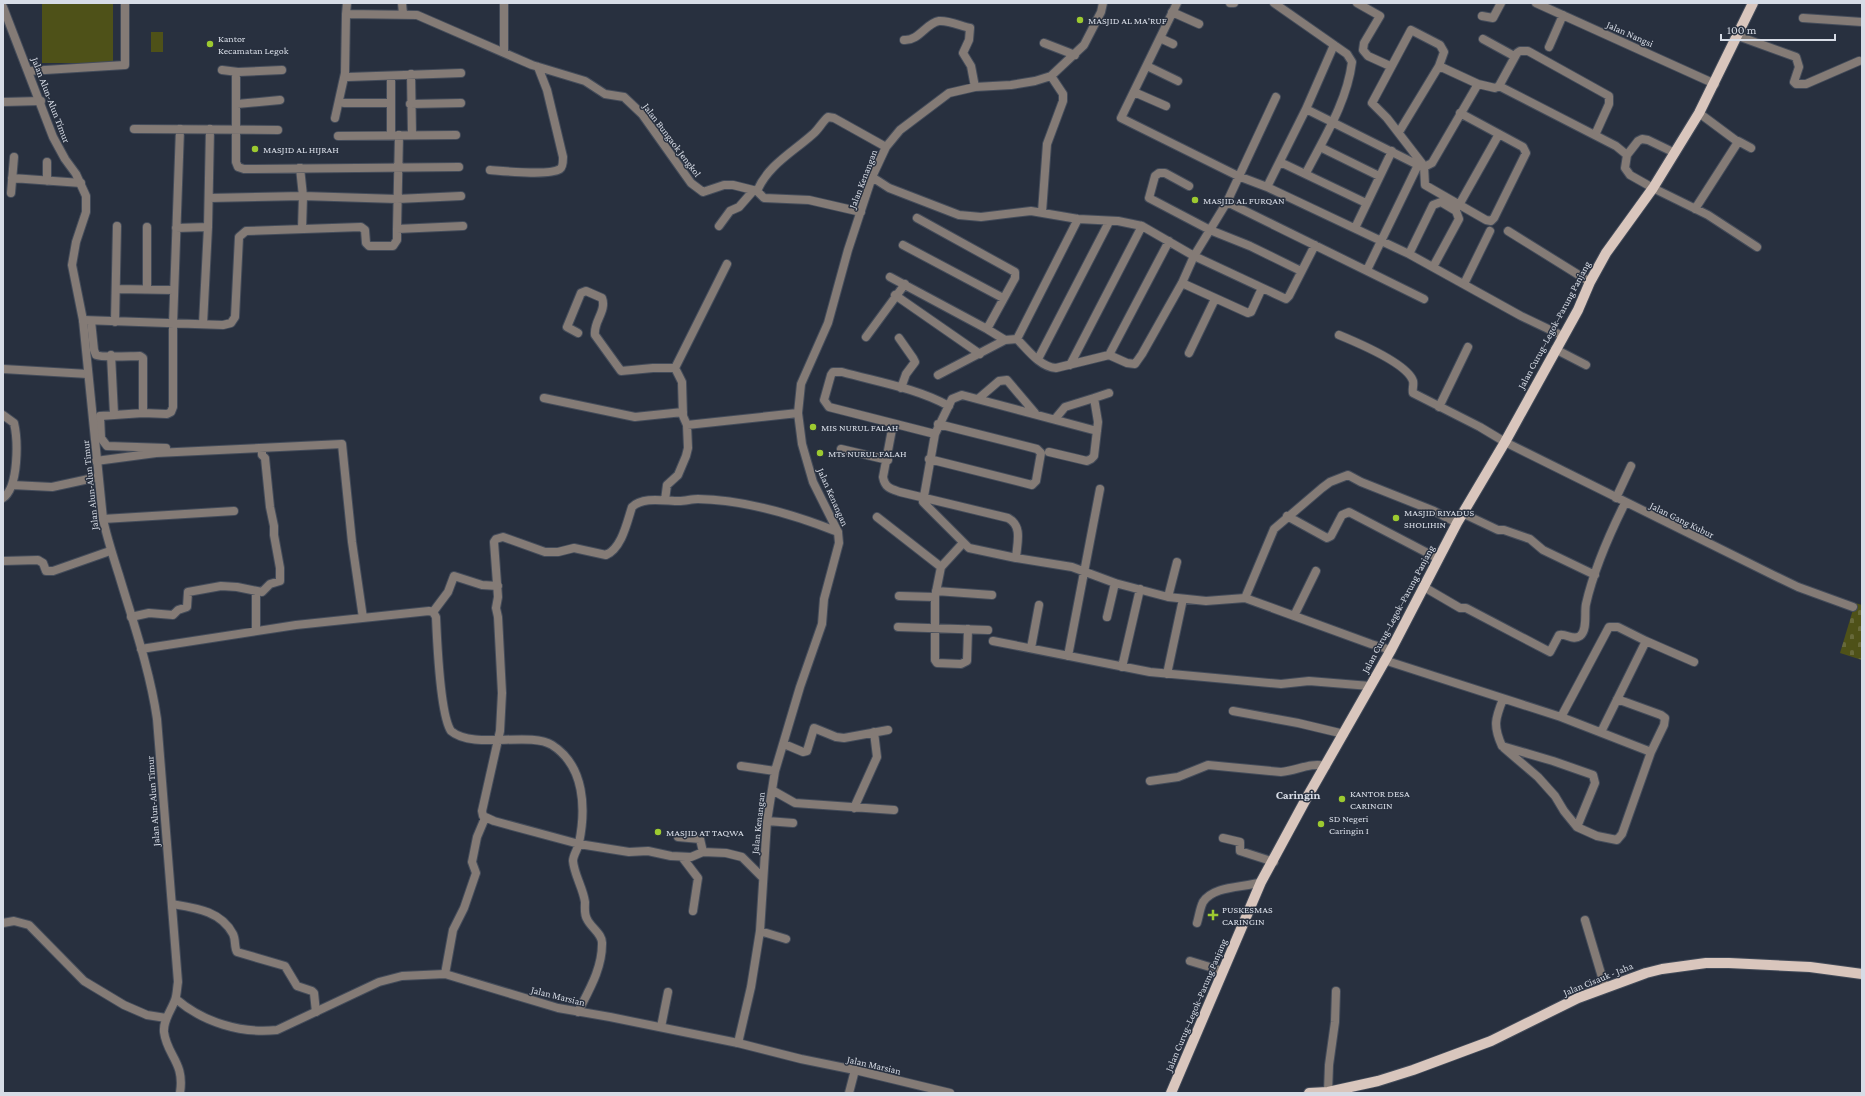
<svg xmlns="http://www.w3.org/2000/svg" width="1865" height="1096" font-family="'Crimson Pro',serif">
  <defs>
    <pattern id="cemetery-stones" width="16" height="16" patternUnits="userSpaceOnUse"><rect width="16" height="16" fill="#4e5118"/><path d="M2 7V4a2 2 0 0 1 4 0v3zM10 15v-3a2 2 0 0 1 4 0v3z" fill="#67693a"/></pattern>
  </defs>
  <rect width="100%" height="100%" fill="#28303f"/>
  <path fill="url(#cemetery-stones)" d="M1855,603L1862,605V660L1840,653Z"/>
  <path fill="#4e5118" d="M42,3H113V63H42Z
    M151,32H163V52H151Z"/>
  <g fill="none" stroke-linecap="round" stroke-linejoin="round">
    <defs>
      <path id="minor" d="M347,3L346,14L417,15L532,65L585,81L605,94L624,97L642,114L691,183L703,192L724,185H733L757,191L764,198L809,200L861,212
        M402,3L403,14
        M1177,3L1121,118L1238,176L1267,187L1409,254L1521,316L1563,336
        M1230,3H1234
        M1274,3L1347,54L1352,62C1347,102 1324,138 1306,173
        M1357,3L1380,16L1364,43L1363,50L1368,56L1390,66
        M1536,3L1715,84
        M1172,12L1199,24
        M1482,16L1493,18L1501,3
        M1803,18L1862,22
        M1738,36L1796,57L1799,67L1794,82L1796,84H1806L1859,61
        M1160,38L1173,44
        M1483,39L1514,56
        M904,40C919,41 926,23 939,21C948,20 961,26 970,28L969,40L963,53L971,66L975,87
        M1044,43L1075,55
        M1549,47L1563,15
        M504,52V3
        M1147,66L1178,81
        M1439,66L1478,84L1495,88L1499,86L1517,53L1520,51H1528L1609,96V104L1595,135
        M222,70L238,72
        M282,70L238,72L236,75V162L238,167L244,169L459,167
        M29,71L125,65V3
        M411,74L412,135
        M391,76V135
        M348,77L461,73
        M1499,86L1616,146L1627,155
        M1134,92L1166,106
        M3,102L41,101
        M344,103H391
        M237,104L280,100
        M410,104L461,103
        M1306,109L1418,165L1426,166L1432,163L1478,84
        M335,118L345,73L346,14
        M134,129L278,130
        M1399,132L1439,66L1444,52L1440,45L1411,30L1372,103L1387,118L1424,166L1425,185L1486,220L1491,221L1494,218L1526,153L1523,147L1460,113
        M338,136L456,135
        M1738,141L1751,148
        M1320,147L1379,176
        M1675,153L1648,140L1642,139L1638,141L1627,155L1625,168L1630,175L1653,188L1708,215L1757,247
        M1280,162L1366,203
        M300,168L303,196L302,229
        M490,170C503,171 549,176 560,169C563,167 563,161 563,157L547,90L538,67
        M872,177L889,188L959,215L981,217L1031,211L1078,219L1118,221L1142,226
        M12,178L81,183
        M47,181V162
        M1189,186L1165,173H1159L1155,176L1149,198L1210,230L1250,246L1301,271
        M1267,187L1306,109L1334,45
        M757,191C768,165 793,152 813,134C819,129 822,122 828,117L834,118L886,147
        M11,193L14,157
        M209,198L303,196L397,199L461,196
        M1227,202L1424,299
        M1459,205L1499,134
        M1695,209L1738,142L1699,113
        M1042,212L1047,144L1063,101V94L1051,76
        M917,218L1015,272V278L987,329
        M719,226L730,211L739,207L753,191
        M176,228L208,227
        M1355,228L1392,151
        M397,229L463,226
        M1508,231L1590,282
        M903,245L1003,298
        M1409,254L1433,205L1441,202L1456,211L1459,219L1433,267
        M1367,270L1418,165
        M890,277L987,329L1005,340L1017,339C1028,350 1040,367 1056,368L1109,355L1127,363L1135,364L1142,354L1182,283L1194,256L1227,202L1276,97
        M1182,283L1248,313L1251,312L1262,288
        M1464,284L1490,231
        M116,289L174,290
        M147,289V227
        M895,295L980,354
        M83,320L223,325L231,323L235,317L239,237L246,231L361,227L365,230L366,243L369,246H393L397,240V229L399,135
        M91,321L94,350L96,355C102,358 131,356 140,356L143,358V413
        M115,322L117,226
        M203,324L208,227L210,129
        M578,333L567,327L581,293L586,291L602,298C607,311 593,322 595,335L621,371L653,368H675L682,382L683,416L687,425L798,413
        M1339,335C1356,342 1407,363 1413,381C1414,385 1412,389 1413,393L1480,427L1505,442L1773,575L1798,587L1853,607
        M866,337L905,284
        M899,338L913,358L915,362L906,374L901,388
        M1017,339L1078,219
        M1555,349L1586,365
        M1189,353L1215,299
        M111,355L114,414
        M1109,355L1169,241
        M1038,359L1109,222
        M1070,365L1142,226L1194,256L1286,299L1289,296L1315,245
        M675,368L727,264
        M3,369L88,374
        M938,375L1005,340
        M544,398L635,417L683,412
        M1094,398L1109,393
        M978,399L999,381L1007,380L1035,413
        M1439,407L1468,347
        M3,415L14,423C18,440 19,487 3,498
        M893,424L883,477C885,488 891,489 900,492L1008,518C1023,526 1017,543 1016,558L1072,567L1115,583L1168,597L1206,601L1245,598L1371,644L1391,650
        M935,434L829,407L824,400L831,375L833,372H842C878,382 916,388 949,406
        M166,448L107,446L101,438L100,416L143,413L167,414L171,412L173,407V324L180,129
        M841,449L888,460
        M1049,452L1087,461L1091,459L1094,456L1098,422L1094,398L1065,407L1055,419
        M929,459L1032,485L1036,481L1041,453L1037,449L938,424
        M96,461L156,453L342,444L352,542L363,618
        M12,485L52,487L98,477
        M1616,498L1631,466
        M665,500L667,485L678,475L686,456L688,448L687,425
        M1464,514L1498,530H1504L1530,539L1543,550L1595,575
        M1287,516L1327,538L1331,536L1342,515L1349,512L1439,559
        M877,517L941,567L935,597V660L937,663L961,664L967,661L968,629
        M103,519L234,511
        M1016,558L969,548L923,502L935,434L952,399L962,395L1097,431
        M3,561L38,560L43,563L46,571H53L110,551
        M941,567L963,543
        M1424,587L1460,608H1466L1550,652L1559,635C1566,633 1573,641 1580,636C1588,630 1584,612 1586,604C1594,569 1609,535 1625,503
        M936,591L992,595
        M256,592V630
        M899,596L935,597
        M1168,597L1177,562
        M1245,598L1274,529L1322,488L1330,482L1348,475L1361,482L1434,511L1457,523
        M433,612L448,592L454,576L482,585L498,586
        M1294,616L1316,571
        M131,617L149,613L173,615L178,610L187,607L188,592L221,586L237,587L262,592L270,584L280,581V568L274,535V526L270,507L265,458L262,455V448
        M1107,617L1115,583
        M898,627L988,630
        M993,641L1150,672L1281,684L1309,681L1370,686
        M1031,648L1039,605
        M141,649L296,625L429,611L433,612L436,617C437,640 440,715 451,731C473,750 530,731 552,745C585,766 586,809 579,843C578,849 573,855 573,861C574,874 583,888 585,902C585,908 584,914 587,919C591,928 603,934 602,944C602,969 589,990 578,1012
        M1068,656L1100,489
        M1384,660L1561,717L1651,752L1622,834L1617,840L1597,836L1577,827L1595,783L1593,775L1553,761L1502,746C1493,726 1495,719 1503,699
        M1122,667L1140,589
        M1167,674L1183,599
        M1617,699L1661,715L1665,718L1664,725L1651,752
        M1233,711L1298,723L1344,734
        M1561,717L1609,627H1618L1646,641
        M1601,732L1646,641L1694,662
        M784,744L803,752L807,751L814,728L836,737L844,738L888,730
        M1504,748L1538,777L1555,796L1564,811L1577,827
        M741,766L775,771
        M1150,781L1178,777L1208,765L1281,772C1297,771 1309,762 1326,766
        M772,790L795,803L894,810
        M854,808L877,757L874,732
        M767,821L793,823
        M678,837L700,839L703,852
        M1223,838L1240,842V851L1274,862
        M682,857L698,878L693,911
        M763,878L742,857L726,853L703,852L691,857L671,856L648,851L629,852L579,844L494,821L483,816L482,811L500,731L502,693L498,617L496,608L498,597L494,542L496,539L503,537L545,552H558L574,548L606,555C622,548 627,522 632,507C643,496 665,501 679,501C685,501 692,499 698,499C746,500 793,514 838,532
        M172,904C196,908 221,911 233,934C236,940 234,947 237,952L285,966L297,986L312,991L314,993L316,1012
        M1585,920L1605,987
        M3,923L14,921L29,925L84,981L124,1005L147,1015L166,1018
        M1197,923C1199,916 1200,908 1203,902C1214,885 1245,888 1261,882
        M760,931L786,939
        M1190,961L1223,971
        M445,974L453,930L464,908L476,873L472,862L477,837L485,818
        M661,1027L668,992
        M738,1043L751,987L760,931L767,821L775,771L800,687L822,624L824,599L839,543L838,532L813,482L802,444L798,413L801,384L828,323L848,250L872,177L886,147L900,130L949,93L975,87L1011,85L1035,81L1051,76L1084,45L1101,12L1103,3
        M1328,1092L1329,1065L1335,1022L1336,991
        M849,1093L855,1070"/>
      <path id="tertiary" d="M3,7L53,137L65,159L76,174L86,196V212L76,242L72,265L83,320L103,519C107,538 113,556 119,575C133,622 150,670 157,719L178,982C177,987 177,995 175,1000C171,1011 163,1020 164,1032C167,1056 185,1062 180,1093
        M176,999C203,1022 241,1034 277,1030L379,982L402,976L445,974L558,1008L610,1017L738,1043L801,1059L855,1070L950,1093"/>
      <path id="primary" d="M1171,1093L1261,882L1306,799L1391,650L1457,523L1505,442L1578,310L1590,282L1606,253L1653,188L1699,113L1753,3
        M1309,1093L1328,1092L1378,1081L1413,1070L1491,1041L1578,998L1646,973L1662,969L1706,963H1729L1810,967L1862,974"/>
    </defs>
    <use href="#minor" stroke="#444c5a" stroke-width="10"/>
    <use href="#tertiary" stroke="#444c5a" stroke-width="10"/>
    <use href="#primary" stroke="#444c5a" stroke-width="12"/>
    <use href="#minor" stroke="#847b76" stroke-width="8"/>
    <use href="#tertiary" stroke="#847b76" stroke-width="8"/>
    <use href="#primary" stroke="#d9c6bd" stroke-width="10"/>
  </g>
  <g fill="#9dca30" stroke="#28303f" stroke-width="1.5">
    <circle cx="1080" cy="20" r="4"/>
    <circle cx="210" cy="44" r="4"/>
    <circle cx="255" cy="149" r="4"/>
    <circle cx="1195" cy="200" r="4"/>
    <circle cx="813" cy="427" r="4"/>
    <circle cx="820" cy="453" r="4"/>
    <circle cx="1396" cy="518" r="4"/>
    <circle cx="1342" cy="799" r="4"/>
    <circle cx="1321" cy="824" r="4"/>
    <circle cx="658" cy="832" r="4"/>
    <path d="M1211 909h4v4h4v4h-4v4h-4v-4h-4v-4h4z"/>
  </g>
  <g text-anchor="middle" dominant-baseline="central" stroke-width="3" stroke-linejoin="round" paint-order="stroke">
    <g font-size="10" fill="#d7dce6" stroke="#28303f" text-anchor="start">
      <text x="1088" y="20">MASJID AL MA'RUF</text>
      <text x="218" y="38">Kantor<tspan x="218" dy="12">Kecamatan Legok</tspan></text>
      <text x="263" y="149">MASJID AL HIJRAH</text>
      <text x="1203" y="200">MASJID AL FURQAN</text>
      <text x="821" y="427">MIS NURUL FALAH</text>
      <text x="828" y="453">MTs NURUL FALAH</text>
      <text x="1404" y="512">MASJID RIYADUS<tspan x="1404" dy="12">SHOLIHIN</tspan></text>
      <text x="1350" y="793">KANTOR DESA<tspan x="1350" dy="12">CARINGIN</tspan></text>
      <text x="1329" y="818">SD Negeri<tspan x="1329" dy="12">Caringin I</tspan></text>
      <text x="666" y="832">MASJID AT TAQWA</text>
      <text x="1222" y="909">PUSKESMAS<tspan x="1222" dy="12">CARINGIN</tspan></text>
    </g>
    <g font-size="10" fill="#d7dce6" stroke="#28303f">
      <text transform="translate(1630 34) rotate(24)">Jalan Nangsi</text>
      <text transform="translate(51 100) rotate(69)">Jalan Alun-Alun Timur</text>
      <text transform="translate(672 140) rotate(53)">Jalan Bungaok Jengkol</text>
      <text transform="translate(863 179) rotate(-69)">Jalan Kenangan</text>
      <text transform="translate(1554 325) rotate(-62)">Jalan Curug–Legok–Parung Panjang</text>
      <text transform="translate(90 485) rotate(-96)">Jalan Alun-Alun Timur</text>
      <text transform="translate(833 497) rotate(66)">Jalan Kenangan</text>
      <text transform="translate(1682 520) rotate(26)">Jalan Gang Kubur</text>
      <text transform="translate(1398 609) rotate(-62)">Jalan Curug–Legok–Parung Panjang</text>
      <text transform="translate(153 801) rotate(-94)">Jalan Alun-Alun Timur</text>
      <text transform="translate(758 823) rotate(-84)">Jalan Kenangan</text>
      <text transform="translate(1598 979) rotate(-22)">Jalan Cisauk - Jaha</text>
      <text transform="translate(558 996) rotate(14)">Jalan Marsian</text>
      <text transform="translate(1196 1005) rotate(-67)">Jalan Curug–Legok–Parung Panjang</text>
      <text transform="translate(874 1065) rotate(13)">Jalan Marsian</text>
    </g>
    <g font-size="12" font-weight="bold" fill="#d7dce6" stroke="#28303f">
      <text x="1298" y="795">Caringin</text>
    </g>
  </g>
  <rect width="1865" height="1096" fill="none" stroke="#d7dce6" stroke-width="8"/>
  <path d="M1721 34v6h114v-6" fill="none" stroke="#d7dce6" stroke-width="2"/>
  <text x="1727" y="34" font-size="12" fill="#d7dce6" stroke="#28303f" stroke-width="3" paint-order="stroke">100 m</text>
</svg>
